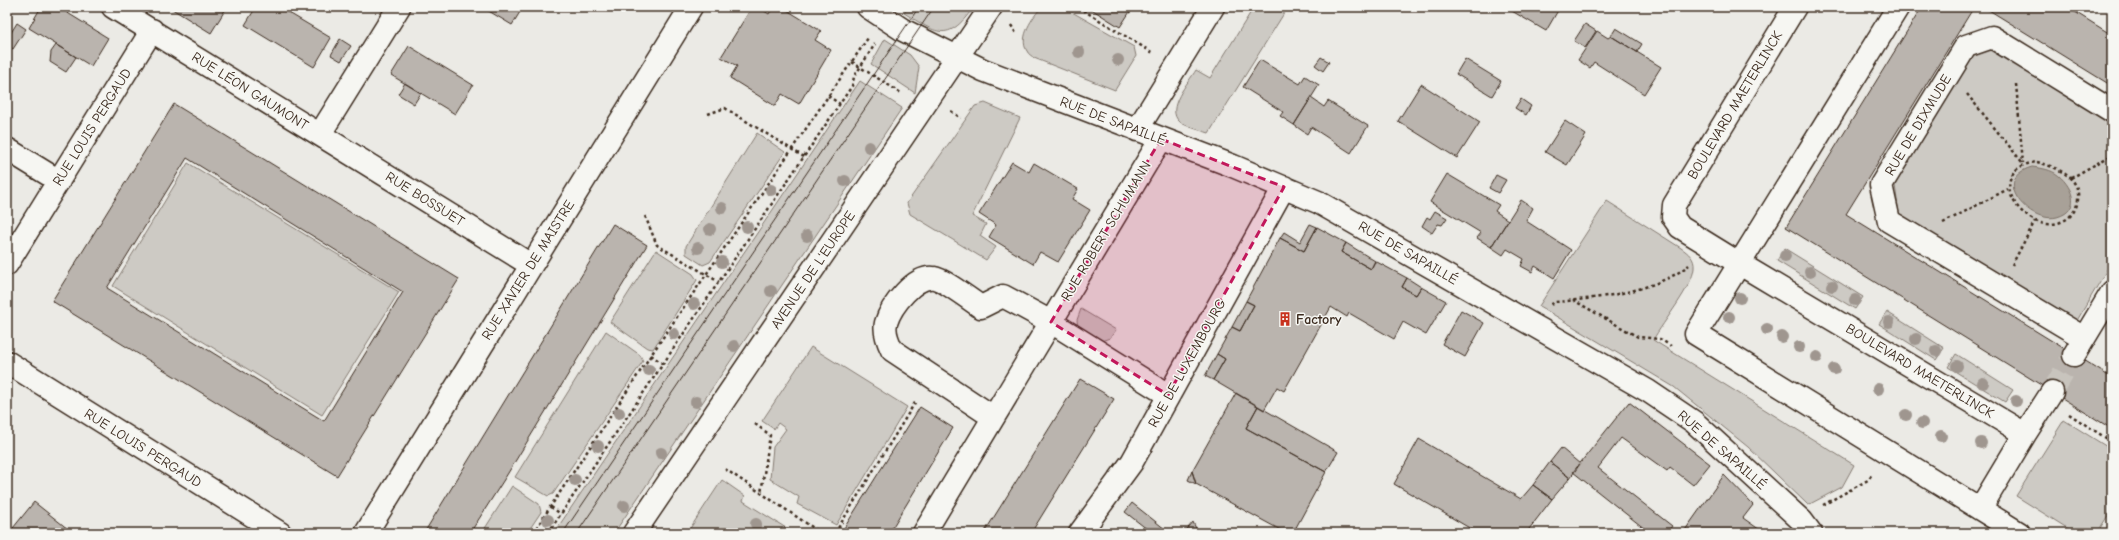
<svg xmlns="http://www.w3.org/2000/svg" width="2119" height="540" font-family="'Comic Neue',sans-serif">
  <rect width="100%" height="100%" fill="#ebeae5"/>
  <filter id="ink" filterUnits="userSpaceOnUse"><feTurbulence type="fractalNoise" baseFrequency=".025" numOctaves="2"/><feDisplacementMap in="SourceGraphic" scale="8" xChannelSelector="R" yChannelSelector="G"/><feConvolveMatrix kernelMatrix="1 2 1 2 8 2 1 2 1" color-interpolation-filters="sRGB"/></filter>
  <g filter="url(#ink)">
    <path fill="#cdcac4" stroke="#847a71" d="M909,7H972L973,8C947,44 937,33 904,13Z
      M1042,7H1063L1134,47L1136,56L1115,90L1034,58C1032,56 1028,54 1027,51C1018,38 1033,16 1042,7Z
      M1254,7H1288L1209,133C1200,130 1187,127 1180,122C1164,109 1189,82 1196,70L1210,78Z
      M885,39L910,55L919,67L915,93L871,64Z
      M1995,49L2112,123V261L2075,324L1899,214L1895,185L1972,57Z
      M860,81L902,108L614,533H554Z
      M985,103L1020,118L972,216L986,224L980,236L996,247L986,260L910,214L907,203L975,106Z
      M757,133L785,152L710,262L703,265L686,254V246Z
      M188,163L399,292L322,415L113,286Z
      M1607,201L1681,248C1688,253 1695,258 1694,268C1693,286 1663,322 1653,340L1854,465L1842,487L1808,505L1748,447L1674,387L1539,306Z
      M1784,248L1863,297L1855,309L1777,261Z
      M656,250L693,274L697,280L653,349L647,348L610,322Z
      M1081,309L1116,330L1110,338L1101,341L1078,328L1077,320Z
      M1887,312L1944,348L1936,360L1879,324Z
      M606,331L640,355L643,361L553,494L548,496L515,477Z
      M811,347L907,407L836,525L797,504L799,497L770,479L773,447L786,429L778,423L774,429L762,421Z
      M1956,354L2013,390L2005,402L1948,367Z
      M2064,420L2112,450V509L2097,533H2075L2016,496Z
      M722,480L745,496L743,501L794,533H687Z
      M512,486L539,504L541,512L527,533H482Z"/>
    <path fill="#a8a198" stroke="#7c7167" d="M2032,167C2040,168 2048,169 2055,173C2072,184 2083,210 2057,217C2030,224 1989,179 2032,167Z"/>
    <path fill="#bab4ae" stroke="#3b2a1e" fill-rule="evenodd" d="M41,7H58L108,38L91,66L29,28Z
      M169,7H227L211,33Z
      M256,7H279L331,38L314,67L245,25Z
      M482,7H523L512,25Z
      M752,7H758L769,14L773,7H782L821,31L815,40L831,50L799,104L782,94L775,106L730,78L737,66L721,57Z
      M1088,7H1133L1120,27Z
      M1505,7H1560L1546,31Z
      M1922,7H1974L1846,214L2112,378V429L1786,227Z
      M1984,7H2067L2112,35V86Z
      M17,23L26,29L13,49L7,46V39Z
      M1585,24L1596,31L1585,48L1574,41Z
      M1616,28L1642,44L1637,52L1611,36Z
      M1597,31L1608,38L1611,36L1661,67L1644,94L1594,62L1590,68L1578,60Z
      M340,39L351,46L341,61L331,55Z
      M56,45L76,57L66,72L50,62L51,52Z
      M409,46L473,85L455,114L391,75Z
      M1321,57L1329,62L1323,71L1315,65Z
      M1465,59L1501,81L1492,96L1456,74Z
      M1260,60L1300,84L1305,76L1319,85L1294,125L1280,116L1283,112L1243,87Z
      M405,83L421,93L414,104L398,94Z
      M1421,84L1480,122L1457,158L1398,121Z
      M1311,98L1324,107L1328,101L1368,126L1351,153L1311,127L1307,134L1294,125Z
      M1521,99L1531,106L1526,115L1515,108Z
      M174,104L459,279L337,476L52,301ZM187,158L403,292L324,421L107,288Z
      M1565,121L1586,135L1567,165L1545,152Z
      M1012,162L1029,172L1034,163L1078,189L1072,199L1090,210L1058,262L1040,252L1033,264L989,237L996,225L979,214Z
      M1447,174L1499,205L1495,211L1508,220L1491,247L1477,238L1481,233L1430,202Z
      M1496,175L1506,180L1498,193L1489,188Z
      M1521,200L1533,208L1526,221L1571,250L1554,278L1535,266L1532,272L1521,266L1524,259L1507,249L1503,255L1491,247Z
      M1435,211L1447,218L1442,225L1438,224L1432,233L1422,226L1427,217L1430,219Z
      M613,224L647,245L505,478L470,533H424Z
      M1310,224L1317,227L1304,251L1280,238L1284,232L1300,242Z
      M1317,227L1346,243L1341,252L1371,269L1375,261L1407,278L1402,287L1416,295L1421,287L1446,301L1426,335L1403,322L1394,339L1349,313L1347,317L1331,307L1284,391L1277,387L1264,410L1213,380L1225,359L1217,354L1232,327L1240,331L1254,305L1246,301L1280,238L1304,251Z
      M1346,243L1375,261L1371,269L1341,252Z
      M1407,278L1421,287L1416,295L1402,287Z
      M1246,301L1254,305L1240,331L1232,327Z
      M1461,310L1484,323L1465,357L1442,344Z
      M1217,354L1225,359L1213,380L1205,376Z
      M1080,379L1114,399L1031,533H984Z
      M1236,393L1258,406L1246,428L1326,472L1293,533H1286L1196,484L1192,471Z
      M1629,402L1710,464L1693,485L1670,467L1667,471L1621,438L1598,468L1672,526L1667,533H1650L1573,472Z
      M1258,406L1338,452L1326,472L1246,428Z
      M920,407L953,428L889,533H841Z
      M1419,439L1521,499L1533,485L1552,499L1526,533H1478L1394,484Z
      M1561,448L1580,464L1570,478L1550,462Z
      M1550,462L1570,478L1552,499L1533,485Z
      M1192,471L1196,484L1188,480Z
      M1724,475L1753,505L1743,518L1763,532L1683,533Z
      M34,502L73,533H9Z
      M1132,503L1170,533H1152L1125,512Z
      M1193,522L1198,533H1184Z"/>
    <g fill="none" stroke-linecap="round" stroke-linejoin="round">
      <path stroke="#c8c4bd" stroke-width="22" stroke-dasharray="22 11" stroke-linecap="butt" d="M2052,392L2074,355"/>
      <defs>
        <path id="street" d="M113,7L531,265
          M868,7L903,30L983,70L1233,166L1318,202L1648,391L1694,422L1802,521L1811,533
          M1795,7L1674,205L1673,217L1680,227L1740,264L2025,434L1980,509
          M1898,7L1696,334L2019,533
          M1137,130L1213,7
          M320,134L399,7
          M7,149L59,181
          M7,264L152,30
          M2084,338L1889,221L1881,185L1966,46L1992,37L2112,111
          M2074,355L2112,292
          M7,362L280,533
          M993,417L892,350C888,342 884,331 886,323C891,306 915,275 934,278C943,279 972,301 981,307L1003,296L1051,322L1168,395
          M2025,434L2052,392
          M366,533L691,7
          M634,533L991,7
          M924,533L1161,139
          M1080,533L1132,462L1284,187"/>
      </defs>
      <use href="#street" stroke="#3b2a1e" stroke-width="25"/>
      <path stroke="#3b2a1e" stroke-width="2.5" stroke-dasharray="3 3" stroke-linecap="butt" d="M1078,7L1153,53
        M1011,25L1017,35
        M852,62L901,93
        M2016,84L2023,163
        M1967,94L2022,162
        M828,96L840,104
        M951,111L961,118
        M708,114L725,108L804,157
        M2037,162C2048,165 2061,169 2070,178C2084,190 2079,214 2063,221C2026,240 1978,169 2037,162Z
        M2071,178L2112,155
        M645,216L657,245L719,282
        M1943,223L2008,189
        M2012,265L2035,221
        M1573,300L1638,337L1660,339L1671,346
        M1551,305L1554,302C1595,299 1656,292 1689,265
        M651,355L663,364
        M2069,414L2112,442
        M755,424L770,435L761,493
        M725,469L821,533
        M1823,505L1868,480L1872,474
        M551,507L561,514
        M533,533L651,355L868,38
        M548,533L852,86L854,77L875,44
        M835,533L916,401"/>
      <use href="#street" stroke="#f6f6f2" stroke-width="22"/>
      <path stroke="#3b2a1e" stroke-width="1" d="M563,533L919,7
        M577,533L934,7"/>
    </g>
    <g fill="#9f968f">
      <circle cx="1079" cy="52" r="6"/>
      <circle cx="1118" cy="60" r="6"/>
      <circle cx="869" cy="147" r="6"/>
      <circle cx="845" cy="181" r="6"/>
      <circle cx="771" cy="190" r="6"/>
      <circle cx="722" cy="208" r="6"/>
      <circle cx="747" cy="227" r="6"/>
      <circle cx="710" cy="229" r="6"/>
      <circle cx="807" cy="236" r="6"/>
      <circle cx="698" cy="248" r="6"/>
      <circle cx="1785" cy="256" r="6"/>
      <circle cx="722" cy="262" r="6"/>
      <circle cx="1810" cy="272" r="6"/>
      <circle cx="1832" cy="286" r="6"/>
      <circle cx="771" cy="291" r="6"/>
      <circle cx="1740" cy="298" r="6"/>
      <circle cx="1855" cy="300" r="6"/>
      <circle cx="694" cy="304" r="6"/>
      <circle cx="1729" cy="317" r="6"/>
      <circle cx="1889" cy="322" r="6"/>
      <circle cx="1767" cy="329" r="6"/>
      <circle cx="674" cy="334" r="6"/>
      <circle cx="1782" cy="337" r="6"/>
      <circle cx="1916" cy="339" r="6"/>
      <circle cx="734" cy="346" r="6"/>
      <circle cx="1799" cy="347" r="6"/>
      <circle cx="1936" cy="351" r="6"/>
      <circle cx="1817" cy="357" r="6"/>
      <circle cx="1957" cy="366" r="6"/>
      <circle cx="1834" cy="369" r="6"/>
      <circle cx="649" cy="370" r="6"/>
      <circle cx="1983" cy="383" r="6"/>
      <circle cx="1878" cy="389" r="6"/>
      <circle cx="2016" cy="401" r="6"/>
      <circle cx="696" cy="402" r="6"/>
      <circle cx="619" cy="413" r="6"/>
      <circle cx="1906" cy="415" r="6"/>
      <circle cx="1922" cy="423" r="6"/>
      <circle cx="1941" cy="436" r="6"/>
      <circle cx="1981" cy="443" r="6"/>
      <circle cx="598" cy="446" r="6"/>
      <circle cx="661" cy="453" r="6"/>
      <circle cx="575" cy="480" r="6"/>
      <circle cx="624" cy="506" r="6"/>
      <circle cx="548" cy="520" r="6"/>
      <circle cx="756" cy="524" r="6"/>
    </g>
  </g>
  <path fill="#c2185b" fill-opacity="0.2" stroke="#c2185b" stroke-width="3" stroke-dasharray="8 5" stroke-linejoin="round" d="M1161,139L1284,187L1168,395L1051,322Z"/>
  <defs>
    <symbol id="building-bare" viewBox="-9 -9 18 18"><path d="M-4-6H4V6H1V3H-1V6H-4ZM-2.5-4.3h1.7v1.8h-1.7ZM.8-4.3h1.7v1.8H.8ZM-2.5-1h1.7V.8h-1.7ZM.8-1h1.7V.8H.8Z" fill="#c8321e" stroke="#f6f6f2" stroke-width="2.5" paint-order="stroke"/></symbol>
  </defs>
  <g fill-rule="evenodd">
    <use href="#building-bare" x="1275" y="309" width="20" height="20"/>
  </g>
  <g text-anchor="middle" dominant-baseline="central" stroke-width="3" stroke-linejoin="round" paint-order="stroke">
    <g font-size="14" fill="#3b2a1e" stroke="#f6f6f2">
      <text transform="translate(250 91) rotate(32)">RUE LÉON GAUMONT</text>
      <text transform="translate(1735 105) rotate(-59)">BOULEVARD MAETERLINCK</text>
      <text transform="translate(1113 121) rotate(21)">RUE DE SAPAILLÉ</text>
      <text transform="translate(1918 125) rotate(-59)">RUE DE DIXMUDE</text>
      <text transform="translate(92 127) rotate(-58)">RUE LOUIS PERGAUD</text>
      <text transform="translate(425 199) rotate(32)">RUE BOSSUET</text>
      <text transform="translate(1106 231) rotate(-59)">RUE ROBERT SCHUMANN</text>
      <text transform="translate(1408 253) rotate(30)">RUE DE SAPAILLÉ</text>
      <text transform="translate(528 270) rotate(-58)">RUE XAVIER DE MAISTRE</text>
      <text transform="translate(813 270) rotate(-56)">AVENUE DE L'EUROPE</text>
      <text transform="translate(1187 363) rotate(-61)">RUE DE LUXEMBOURG</text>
      <text transform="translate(1920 371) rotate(31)">BOULEVARD MAETERLINCK</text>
      <text transform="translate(143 448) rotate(32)">RUE LOUIS PERGAUD</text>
      <text transform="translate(1722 450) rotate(41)">RUE DE SAPAILLÉ</text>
    </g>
    <g font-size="14" font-weight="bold" fill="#3b2a1e" stroke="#f6f6f2" text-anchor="start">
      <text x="1296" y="319">Factory</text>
    </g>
  </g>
  <rect width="2119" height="540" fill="none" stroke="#f6f6f2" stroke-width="24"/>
  <rect x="12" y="12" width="2095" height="516" fill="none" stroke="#3b2a1e" stroke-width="1.5" filter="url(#ink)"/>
</svg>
